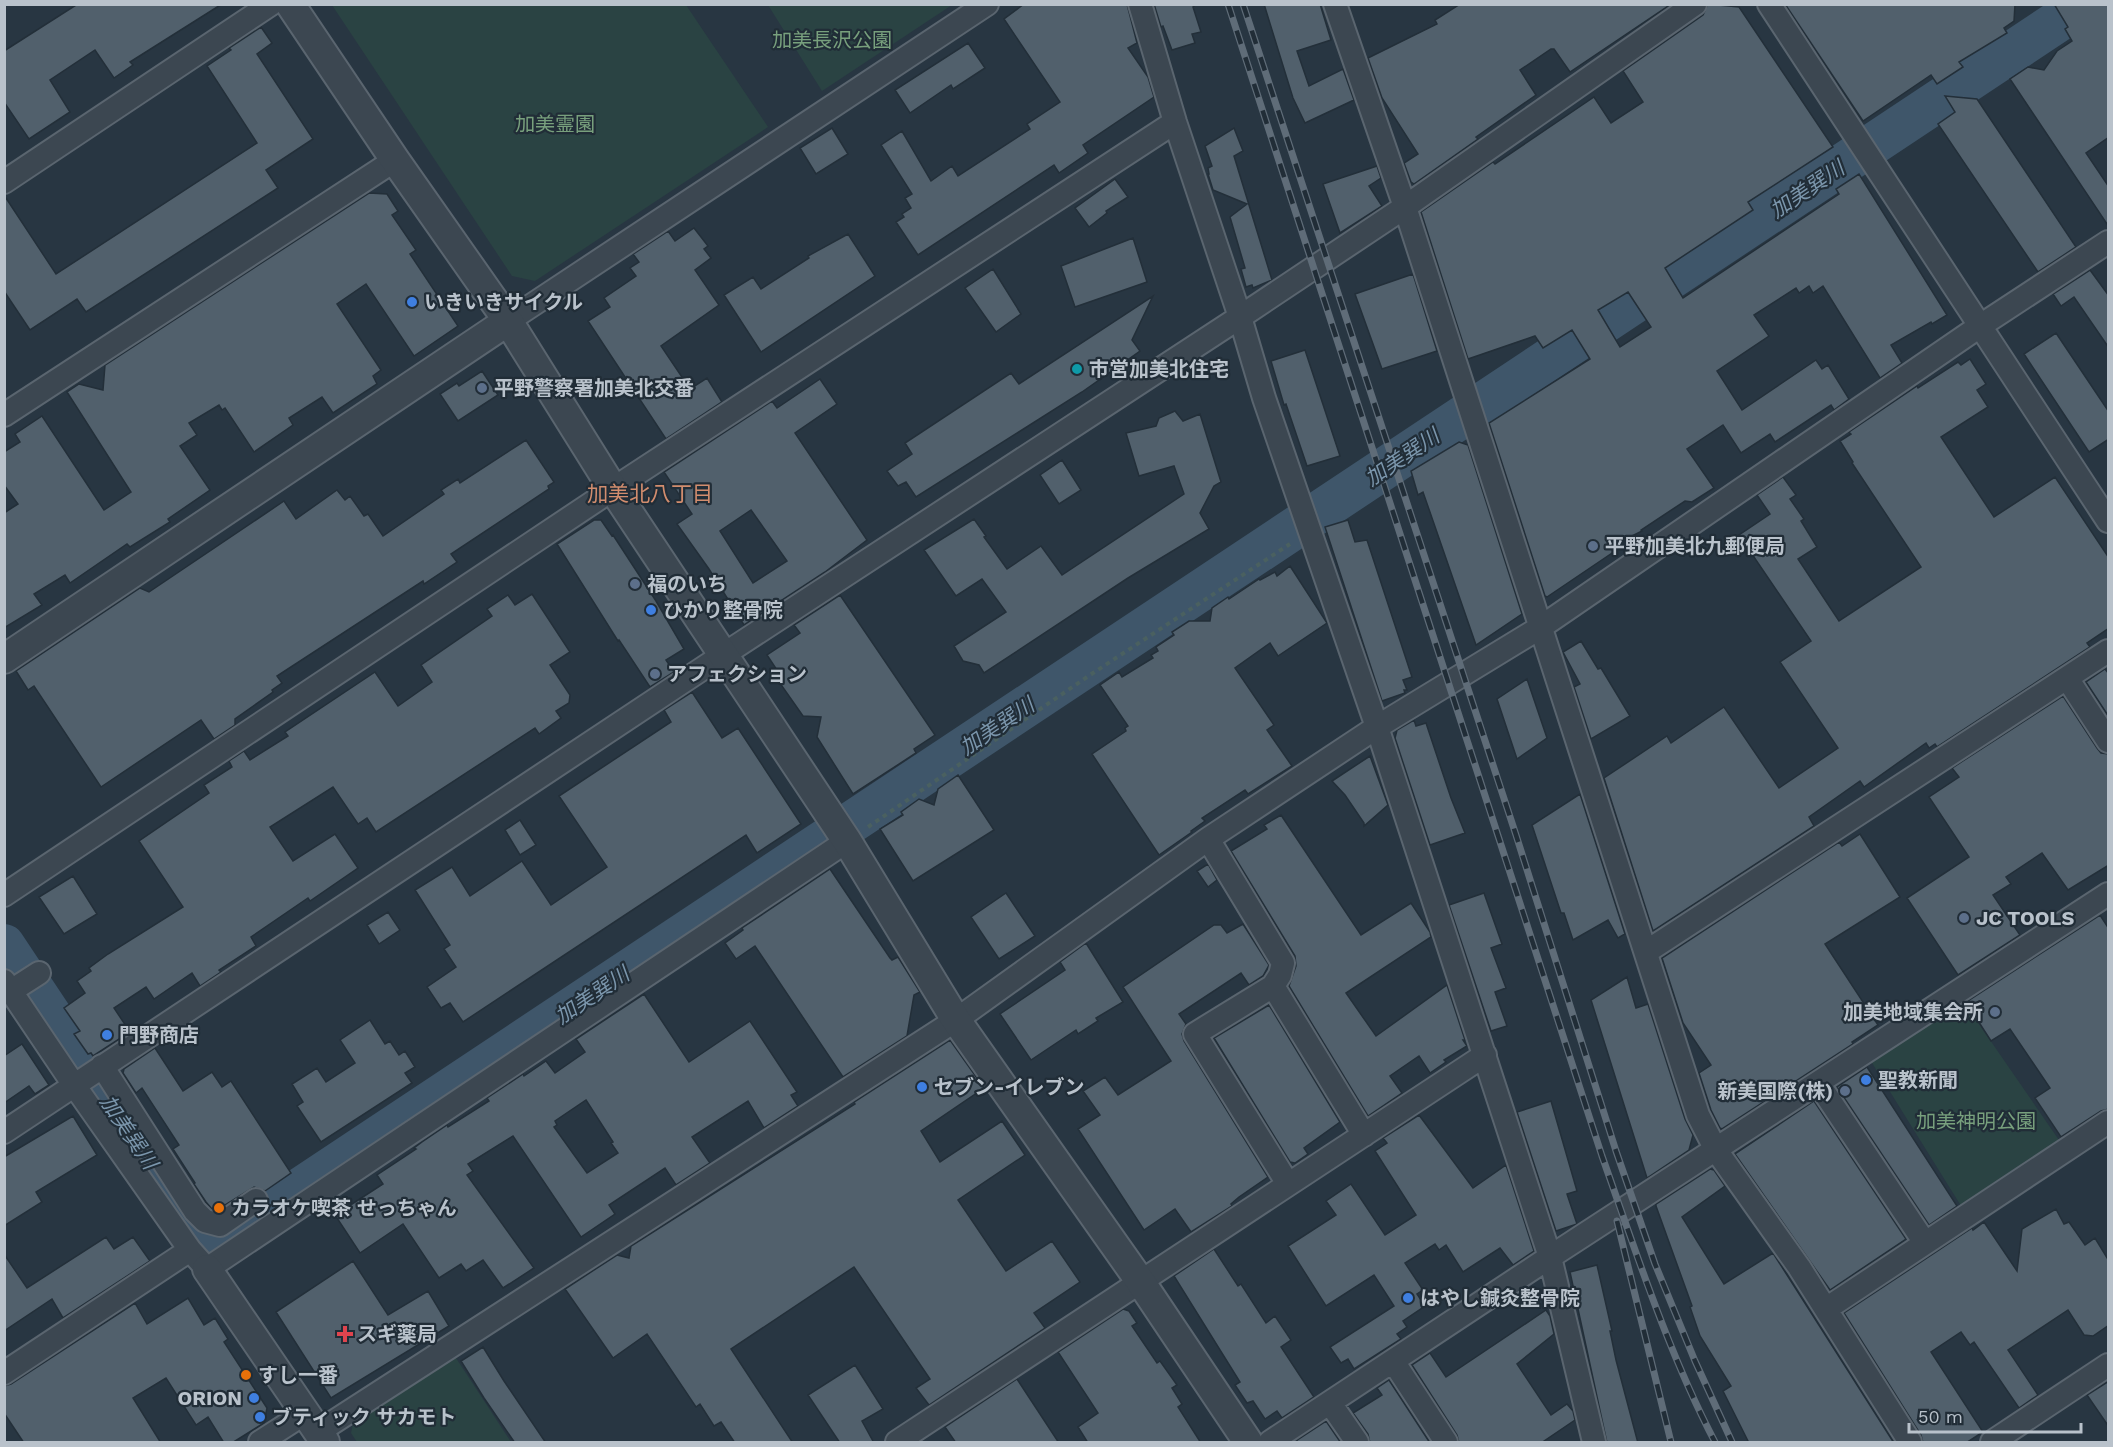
<svg xmlns="http://www.w3.org/2000/svg" width="2113" height="1447" font-family="'Work Sans','Noto Sans JP',sans-serif">
  <rect width="100%" height="100%" fill="#283642"/>
  <path fill="#2a4343" d="M332,5H686L768,127L535,281L512,276Z
    M768,5H952L822,91Z
    M1961,998L2061,1143L1963,1209L1869,1058Z
    M456,1358L511,1442H357L351,1433L353,1424Z"/>
  <g fill="none" stroke-linecap="round" stroke-linejoin="round">
    <path stroke="#3f566a" stroke-width="42" d="M4,945L198,1237L221,1241L2084,4"/>
  </g>
  <path fill="#51606c" stroke="#232f39" stroke-width="1.5" fill-rule="evenodd" d="M222,4L130,62L133,65L114,78L95,50L50,80L70,112L29,139L4,102V51L76,5Z
    M1024,4H1127L1137,43L1128,48L1148,77L1154,97L1083,145L1088,153L1059,173L1054,165L918,255L896,222L904,217L902,214L911,208L905,198L912,194L881,145L902,131L931,181L952,166L958,176L1030,129L1027,124L1060,102L1004,19Z
    M1154,4H1196L1193,7L1201,32L1192,34L1195,43L1172,50L1163,26L1161,27Z
    M1264,4H1320L1331,40L1297,51L1309,86L1343,69L1354,100L1305,123L1293,98Z
    M1460,4H1671L1570,72L1554,49H1551L1520,70L1536,95L1476,137L1478,139L1414,184L1411,182L1404,163L1418,154L1382,98L1368,58L1437,24L1435,20Z
    M1708,4L1739,7L1833,147L1748,202L1753,210L1665,268L1683,298L1839,194L1836,189L1859,174L1947,315L1932,324L1931,322L1891,345L1902,363L1880,378L1823,286L1813,293L1809,286L1799,293L1796,288L1754,315L1769,336L1717,371L1742,410L1816,360L1822,369L1828,365L1849,399L1834,410L1831,405L1775,442L1770,434L1741,453L1723,425L1687,449L1714,488L1692,502L1685,501L1641,530L1642,531L1614,545L1618,549L1547,597L1545,596L1489,423L1590,359L1572,330L1543,348L1535,336L1468,359L1421,212L1493,162L1495,164L1594,97L1611,123L1643,102L1623,71L1703,15ZM1628,292L1651,327L1620,347L1598,310Z
    M1785,4H2015L2014,21L2004,28L2007,33L1959,62L1963,67L1937,84L1931,75L1863,121Z
    M2054,4H2109V137L2086,153L2109,187V227L2010,79L2028,67L2044,70L2057,51L2072,41L2065,29L2068,27Z
    M261,27L272,43L257,54L313,139L266,170L278,188L86,312L77,299L30,330L4,291V195L56,274L257,143L207,66L231,50L229,48Z
    M968,43L985,68L953,89L951,85L910,113L895,90Z
    M1945,96L1977,99L2076,247L2038,272L1938,124L1955,112Z
    M832,128L848,154L816,174L800,148Z
    M1234,128L1243,151L1234,156L1272,280L1253,288L1252,285L1246,287L1241,269L1245,268L1230,217L1247,204L1213,190L1208,174H1209L1208,168L1212,166L1205,146Z
    M1377,166L1381,178L1369,186L1382,206L1340,233L1323,184Z
    M1115,179L1128,197L1106,211L1107,213L1089,227L1075,208Z
    M369,193L387,194L398,211L392,215L416,250L410,254L458,326L414,356L366,284L337,304L381,370L373,376L377,384L333,413L322,397L289,418L293,425L254,452L225,408L222,410L219,405L189,423L197,435L180,446L210,490L168,519L170,522L130,547L127,544L70,583L65,575L34,594L42,605L4,628V513L18,504L4,485V452L20,442L15,434L42,416L104,510L131,492L67,392L79,384L103,390L105,365Z
    M694,228L708,246L704,249L711,258L695,270L719,305L661,346L690,389L707,378L722,402L666,439L588,321L610,307L604,298L636,276L630,268L639,262L633,254L668,231L675,241Z
    M848,234L875,276L761,352L724,295L753,277L761,289L809,258L808,256Z
    M1133,238L1147,282L1075,307L1061,266Z
    M993,269L1021,314L996,332L965,288Z
    M2090,270L2109,296V348L2074,297L2061,306L2053,294Z
    M1413,274L1437,351L1382,369L1355,294Z
    M1153,296L1132,340L1140,351L1082,392L916,497L906,482L898,486L887,471L912,454L905,443L1011,373L1019,384Z
    M2056,333L2109,412V439L2089,452L2024,354Z
    M1305,350L1340,456L1307,466L1286,404L1284,405L1271,361Z
    M1970,359L1986,384L1977,390L1988,407L1941,437L1994,517L2055,477L2109,558V628L2087,643L2090,647L1937,747L1935,744L1929,748L1926,743L1864,787L1860,781L1809,817L1814,826L1653,931L1604,778L1667,736L1671,743L1724,707L1779,788L1838,748L1780,662L1811,641L1739,535L1770,514L1757,495L1783,477L1796,495L1790,499L1804,519L1801,521L1817,547L1798,559L1839,621L1921,567L1852,463L1853,462L1840,441L1851,434L1849,432L1917,386L1918,388L1958,362L1961,365Z
    M482,371L498,395L458,421L440,394L457,383L459,386Z
    M820,379L837,404L795,433L867,540L825,572L744,625L709,569L677,524L692,514L664,472L772,401L777,408ZM751,510L787,561L753,583L720,531Z
    M1175,411L1183,421L1200,414L1221,482L1214,486L1200,513L1209,529L1128,578L984,673L979,665L963,661L954,646L1006,612L982,579L956,596L924,550L974,519L986,536L984,537L1007,569L1041,546L1062,575L1184,494L1174,466L1139,476L1126,433L1156,426L1159,418Z
    M526,440L554,482L548,486L549,489L451,554L457,562L424,584L423,581L277,676L282,683L272,690L273,692L235,719V725L214,739L201,720L101,787L34,686L28,690L16,671L140,588L149,592L284,501L296,519L337,490L345,500L350,496L364,516L368,514L383,536L444,494L441,490L458,479L460,483Z
    M1459,442L1468,445L1522,614L1476,645L1423,492L1418,495L1411,471Z
    M1062,460L1081,490L1059,504L1040,475Z
    M594,520H601L612,536L613,535L656,601L684,649L666,660L674,672L650,687L619,640L618,641L557,544Z
    M1348,520L1355,542L1367,540L1412,677L1403,680L1407,690H1404L1405,693L1382,701L1325,527Z
    M1290,566L1327,623L1278,656L1270,643L1235,668L1274,725L1267,730L1292,766L1248,794L1245,790L1202,818L1205,821L1191,831L1192,832L1159,855L1092,754L1126,731L1125,728L1128,726L1100,685L1119,672L1122,677L1153,658L1151,655L1158,651L1156,647L1174,635L1172,632L1189,621H1210L1212,608L1228,597L1229,599L1259,579L1260,580L1275,572L1277,576Z
    M532,594L570,652L550,665L570,695L569,703L556,711L561,718L539,734L535,728L376,832L367,818L358,824L333,787L270,827L293,861L335,834L358,868L310,901L308,898L251,937L256,946L219,970L221,972L200,986L192,973L154,999L146,987L114,1008L130,1032L93,1056L91,1053L88,1054L74,1034L80,1031L64,1008L85,993L77,981L91,971L89,968L108,954L183,907L139,841L209,793L204,785L232,767L229,761L244,751L250,760L288,736L285,732L375,672L398,706L432,682L421,665L492,616L487,609L508,595L515,605Z
    M840,595L935,735L914,749L916,753L853,794L817,737L821,717L803,716L777,679L781,676L767,655L800,633L794,625Z
    M1581,641L1598,669L1601,668L1630,716L1591,739L1574,687L1580,684L1563,652Z
    M2105,669L2109,674V717L2086,682Z
    M1527,679L1547,738L1517,759L1497,699Z
    M692,692L722,738L738,728L801,824L757,853L746,835L463,1022L450,1003L441,1008L427,987L456,967L444,949L450,945L415,890L452,867L470,896L522,861L551,905L607,867L559,796L671,722L664,710Z
    M2063,696L2097,748L2101,753L2109,754V865L2068,890L2042,853L2006,877L2011,884L1993,895L2020,935L1958,975L1907,898L1969,857L1929,797L1959,777L1952,768Z
    M1414,720L1416,726L1426,723L1451,798L1465,833L1430,845L1395,738L1397,730Z
    M1370,756L1388,805L1364,826V823L1345,795L1332,781Z
    M958,775L994,830L913,881L880,829L903,815L901,812L919,799L934,805L938,789Z
    M1580,794L1625,934L1618,938L1608,920L1573,940L1564,913H1561L1532,825Z
    M1281,815L1361,935L1411,903L1430,932L1431,937L1346,993L1376,1036L1447,985L1465,1040H1463L1467,1046L1444,1060L1446,1062L1430,1073L1419,1056L1390,1076L1402,1093L1368,1116L1289,986L1296,966L1295,956L1231,851L1267,829L1264,825Z
    M520,820L536,845L520,855L505,830Z
    M1860,834L1900,897L1825,944L1878,1025L1852,1042L1853,1044L1722,1129L1720,1128L1711,1110L1699,1073L1711,1065L1683,1023L1662,958L1839,842L1842,846Z
    M1208,864L1217,880L1208,887L1197,871Z
    M830,869L890,958L892,960L898,957L920,992L914,995L907,1036L843,1077L755,946L736,959L725,943L743,930L742,928Z
    M73,876L97,914L64,934L39,897Z
    M1006,893L1035,936L999,959L971,917Z
    M1484,893L1502,944L1491,948L1506,988L1495,992L1507,1026L1491,1031L1449,905Z
    M388,912L400,930L379,944L367,925Z
    M2100,915L2109,929V1109L2101,1111L2061,1137L2035,1098L2050,1088L2010,1029L1991,1041L1966,1002Z
    M1243,924L1269,965L1263,976L1249,985L1241,973L1179,1014L1186,1024L1182,1034L1184,1041L1268,1177L1239,1197L1231,1204L1232,1206L1191,1232L1175,1209L1144,1230L1078,1129L1100,1115L1083,1091L1105,1077L1118,1095L1171,1061L1123,987L1214,925H1221L1227,933Z
    M1086,943L1123,1002L1096,1018L1098,1021L1078,1034L1076,1030L1031,1060L1000,1014L1065,970L1060,962Z
    M1627,977L1636,1008L1648,1004L1685,1119L1693,1135L1689,1150L1647,1178L1591,1000Z
    M644,994L689,1062L750,1021L797,1092L791,1095L798,1106L764,1128L748,1101L692,1137L710,1163L676,1185L665,1168L609,1205L615,1214L581,1237L513,1136L468,1164L473,1171L467,1175L534,1268L503,1288L483,1260L466,1271L461,1264L439,1278L403,1224L360,1253L335,1215L383,1184L377,1175L416,1149L414,1148L422,1142L447,1125L448,1127L489,1101L487,1098L523,1074L524,1076L546,1061L555,1073L585,1052L576,1039ZM586,1100L613,1142L611,1143L618,1153L587,1173L554,1127L557,1125L555,1121Z
    M1269,1005L1340,1122L1304,1148L1308,1154L1295,1163L1290,1162L1214,1038Z
    M370,1020L385,1044L390,1041L399,1055L405,1051L415,1067L405,1073L412,1083L321,1142L297,1106L303,1102L292,1084L317,1068L326,1082L355,1063L340,1040Z
    M950,1040L984,1088L921,1131L940,1162L1002,1121L1025,1155L958,1200L1006,1271L1052,1241L1080,1282L1034,1313L1045,1328L929,1405L916,1388L930,1379L854,1267L731,1349L793,1443H735L721,1422L714,1426L700,1404L696,1407L647,1334L613,1358L565,1289L617,1255L629,1258L631,1246L855,1104L854,1102Z
    M22,1044L49,1085L35,1094L29,1086L4,1103V1056Z
    M155,1048L183,1091L212,1072L222,1087L231,1081L291,1173L265,1191L254,1187L217,1210L212,1209L206,1202L194,1184L195,1183L173,1149L179,1145L142,1088L136,1093L123,1073L124,1069Z
    M1867,1067L1957,1206L1929,1225L1837,1087Z
    M1551,1101L1577,1191L1567,1194L1577,1224L1556,1231L1517,1112Z
    M1814,1101L1906,1239L1830,1290L1735,1154Z
    M1419,1115L1473,1188L1506,1165L1534,1251L1513,1265L1500,1248L1463,1272L1446,1245L1439,1250L1435,1244L1405,1263L1423,1290L1417,1294L1425,1306L1403,1321L1407,1327L1397,1334L1401,1339L1354,1369L1348,1359L1341,1363L1330,1347L1394,1306L1374,1275L1326,1306L1288,1246L1336,1215L1326,1201L1351,1184L1385,1235L1416,1215L1375,1151L1387,1143L1383,1138Z
    M73,1116L97,1155L36,1192L42,1202L4,1226V1157Z
    M1710,1169L1714,1170L1725,1186L1682,1217L1724,1284L1773,1253L1894,1443H1749L1723,1391L1731,1386L1700,1336L1690,1307L1692,1306L1656,1206V1204Z
    M2056,1209L2064,1224L2069,1222L2085,1245L2095,1238L2109,1261V1325L2093,1336L2084,1335L2068,1310L2008,1350L2038,1395L2019,1408L1974,1342L1970,1345L1961,1332L1931,1352L1983,1432L1966,1443H1923L1921,1435L1844,1313L1972,1228L1973,1230L1984,1222L2017,1271L2022,1229Z
    M106,1237L114,1249L133,1237L150,1261L63,1318L52,1299L4,1331V1254L27,1288Z
    M1214,1249L1238,1286L1241,1284L1266,1323L1275,1316L1291,1340L1281,1347L1314,1397L1282,1418L1277,1411L1265,1419L1253,1401L1247,1403L1235,1385L1240,1382L1174,1276Z
    M353,1261L388,1315L428,1291L449,1326L331,1398L276,1312Z
    M1597,1265L1612,1331H1610L1616,1360L1638,1443H1607L1570,1272Z
    M188,1298L204,1325L215,1318L228,1339L224,1342L267,1408L264,1423L232,1443H224L208,1417L196,1425L166,1378L133,1398L161,1443H24L4,1413V1386L11,1384L135,1303L147,1324Z
    M1123,1309L1129,1311L1137,1323L1132,1326L1157,1363L1160,1361L1177,1385L1172,1388L1182,1404L1178,1407L1201,1443H1088L1078,1427L1098,1413L1058,1352Z
    M1546,1310L1550,1316L1554,1334L1517,1364L1551,1415L1567,1404L1573,1411L1575,1420L1541,1443H1459L1457,1435L1412,1365L1430,1353L1446,1377Z
    M483,1347L504,1381L546,1443H515L484,1398L461,1361Z
    M855,1365L883,1409L862,1421L874,1443H840L808,1395Z
    M1017,1379L1059,1443H956L945,1427Z
    M1389,1380L1430,1443H1370L1368,1434L1353,1413L1382,1395L1377,1388Z
    M2109,1381V1427L2087,1395Z
    M1326,1421L1341,1443H1298L1297,1440Z"/>
  <g fill="none" stroke-linecap="round" stroke-linejoin="round">
    <defs>
      <path id="minor" d="M1140,4L1175,122L1240,317L1264,398L1377,727L1550,1257L1594,1442
        M1335,4L1405,207L1698,1115L1716,1150L1799,1267L1910,1442
        M1769,4L2108,521
        M4,182L271,4
        M508,321L987,4
        M4,415L395,160
        M2067,678L2108,741
        M1208,839L1283,963L1280,975L1273,986L1195,1034L1288,1184
        M4,895L613,489L1175,122
        M1646,952L2108,651
        M4,981L74,1085L190,1250L207,1269L847,841
        M1273,986L1364,1135
        M11,991L39,973
        M102,1066L195,1211L205,1221L220,1225L256,1200
        M1818,1083L1925,1243
        M4,1132L723,655L1240,317L1405,207L1695,4
        M1826,1309L2108,1122
        M1393,1361L1446,1442
        M4,1373L190,1250
        M1330,1403L1357,1442
        M318,1432L956,1020L1208,839L1377,727L1541,627L1980,326L2108,242
        M260,1442L305,1413
        M897,1442L1485,1055
        M1270,1442L1550,1257L2108,894
        M1992,1442L2108,1365"/>
      <path id="tertiary" d="M290,4L395,160L508,321L613,489L847,841L956,1020L1140,1281L1248,1442
        M4,659L508,321
        M207,1269L325,1442"/>
    </defs>
    <use href="#minor" stroke="#5a656f" stroke-width="26"/>
    <use href="#tertiary" stroke="#5a656f" stroke-width="32"/>
    <path stroke="#4a6060" stroke-width="4" stroke-dasharray="4.5 4.5" stroke-linecap="butt" d="M868,827L1090,675L1290,544"/>
    <use href="#minor" stroke="#3c4751" stroke-width="22"/>
    <use href="#tertiary" stroke="#3c4751" stroke-width="28"/>
    <defs>
      <path id="rail" d="M1228,4L1602,1156C1636,1252 1668,1352 1715,1442
        M1243,4L1516,835L1616,1151L1655,1264L1695,1361L1732,1442
        M1617,1221L1671,1442"/>
    </defs>
    <use href="#rail" stroke="#5f6c78" stroke-width="7"/>
    <use href="#rail" stroke="#212d37" stroke-width="4.5" stroke-dasharray="14" stroke-linecap="butt"/>
  </g>
  <g fill="#3f7fe0" stroke="#212d37" stroke-width="2">
    <circle cx="412" cy="302" r="6"/>
    <circle cx="651" cy="610" r="6"/>
    <circle cx="107" cy="1035" r="6"/>
    <circle cx="1866" cy="1080" r="6"/>
    <circle cx="922" cy="1087" r="6"/>
    <circle cx="1408" cy="1298" r="6"/>
    <circle cx="254" cy="1398" r="6"/>
    <circle cx="260" cy="1417" r="6"/>
  </g>
  <circle fill="#0f9aa8" stroke="#212d37" stroke-width="2" cx="1077" cy="369" r="6"/>
  <g fill="#5c6f8a" stroke="#212d37" stroke-width="2">
    <circle cx="482" cy="388" r="6"/>
    <circle cx="1593" cy="546" r="6"/>
    <circle cx="635" cy="584" r="6"/>
    <circle cx="655" cy="674" r="6"/>
    <circle cx="1964" cy="918" r="6"/>
    <circle cx="1995" cy="1012" r="6"/>
    <circle cx="1845" cy="1091" r="6"/>
  </g>
  <g fill="#e8710a" stroke="#212d37" stroke-width="2">
    <circle cx="219" cy="1208" r="6"/>
    <circle cx="246" cy="1375" r="6"/>
  </g>
  <path fill="#e0444e" stroke="#212d37" stroke-width="2" d="M342 1325h6v6h6v6h-6v6h-6v-6h-6v-6h6z"/>
  <g text-anchor="middle" dominant-baseline="central" stroke-width="4.5" stroke-linejoin="round" paint-order="stroke">
    <g font-size="20" fill="#78a07d" stroke="#212d37">
      <text x="832" y="40">加美長沢公園</text>
      <text x="555" y="124">加美霊園</text>
      <text x="1976" y="1121">加美神明公園</text>
    </g>
    <g font-size="20" font-weight="bold" fill="#b9c2cb" stroke="#212d37" text-anchor="start">
      <text x="424" y="302">いきいきサイクル</text>
      <text x="1089" y="369">市営加美北住宅</text>
      <text x="494" y="388">平野警察署加美北交番</text>
      <text x="1605" y="546">平野加美北九郵便局</text>
      <text x="647" y="584">福のいち</text>
      <text x="663" y="610">ひかり整骨院</text>
      <text x="667" y="674">アフェクション</text>
      <text x="1976" y="918">JC TOOLS</text>
      <text x="1983" y="1012" text-anchor="end">加美地域集会所</text>
      <text x="119" y="1035">門野商店</text>
      <text x="1878" y="1080">聖教新聞</text>
      <text x="934" y="1087">セブン-イレブン</text>
      <text x="1833" y="1091" text-anchor="end">新美国際(株)</text>
      <text x="231" y="1208">カラオケ喫茶 せっちゃん</text>
      <text x="1420" y="1298">はやし鍼灸整骨院</text>
      <text x="357" y="1334">スギ薬局</text>
      <text x="258" y="1375">すし一番</text>
      <text x="242" y="1398" text-anchor="end">ORION</text>
      <text x="272" y="1417">ブティック サカモト</text>
    </g>
    <g font-size="21" font-style="italic" fill="#7b96ac" stroke="#212d37">
      <text transform="translate(1807 189) rotate(-34)">加美巽川</text>
      <text transform="translate(1402 457) rotate(-34)">加美巽川</text>
      <text transform="translate(997 726) rotate(-34)">加美巽川</text>
      <text transform="translate(592 995) rotate(-34)">加美巽川</text>
      <text transform="translate(129 1132) rotate(56)">加美巽川</text>
    </g>
    <g font-size="21" fill="#d28d6e" stroke="#212d37">
      <text x="650" y="493">加美北八丁目</text>
    </g>
  </g>
  <rect width="2113" height="1447" fill="none" stroke="#b9c2cb" stroke-width="12"/>
  <path d="M1909 1423v9h172v-9" fill="none" stroke="#b9c2cb" stroke-width="3"/>
  <text x="1918" y="1423" font-size="18" fill="#b9c2cb" stroke="#212d37" stroke-width="4.5" paint-order="stroke">50 m</text>
</svg>
